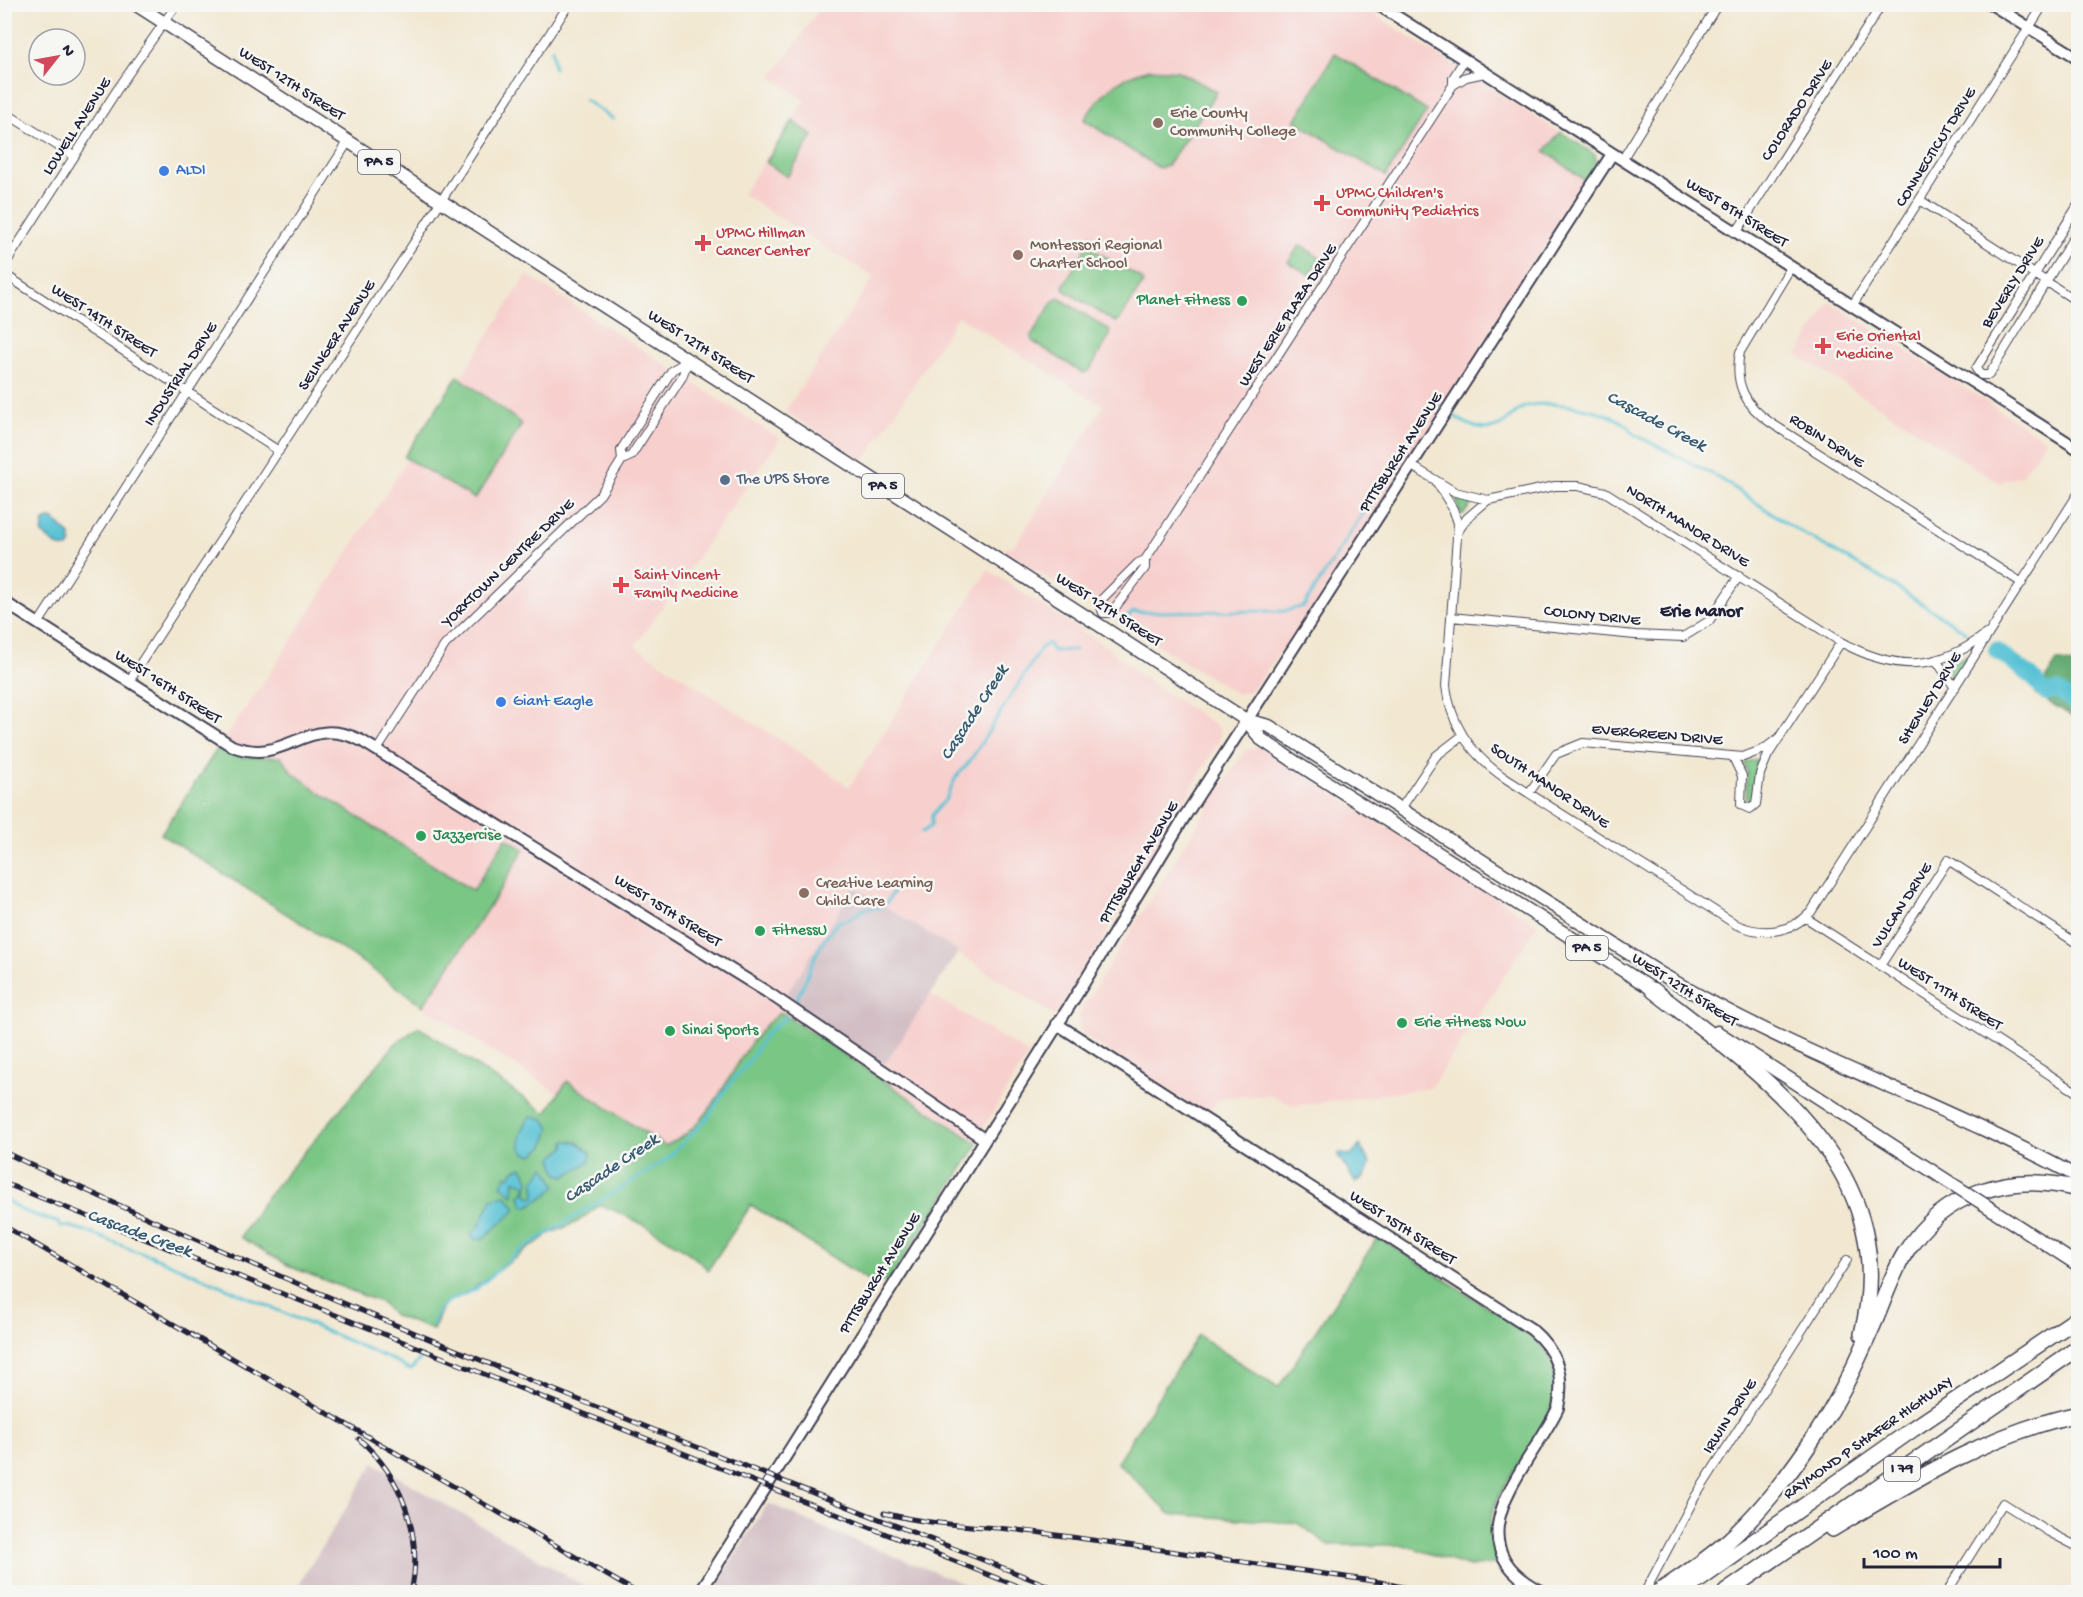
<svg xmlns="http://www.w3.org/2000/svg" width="2083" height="1597" font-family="'Gochi Hand',sans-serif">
  <rect width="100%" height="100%" fill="#f6f6f2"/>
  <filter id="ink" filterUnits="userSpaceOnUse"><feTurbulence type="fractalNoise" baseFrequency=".0167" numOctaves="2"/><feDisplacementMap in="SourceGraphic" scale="12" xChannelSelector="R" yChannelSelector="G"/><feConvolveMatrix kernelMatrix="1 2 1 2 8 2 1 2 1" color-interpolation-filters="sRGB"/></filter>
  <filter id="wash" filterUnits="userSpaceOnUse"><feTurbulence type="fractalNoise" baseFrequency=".008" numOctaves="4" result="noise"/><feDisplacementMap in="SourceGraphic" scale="24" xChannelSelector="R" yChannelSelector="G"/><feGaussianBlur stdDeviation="1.35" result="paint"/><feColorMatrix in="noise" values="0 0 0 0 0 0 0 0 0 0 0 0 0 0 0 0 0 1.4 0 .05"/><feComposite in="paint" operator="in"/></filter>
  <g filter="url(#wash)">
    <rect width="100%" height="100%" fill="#f2e8d2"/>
    <path fill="#f7d0ce" d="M823,4L1360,5L1595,155L1597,165L1474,361L1307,617L1251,691L1237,694L1002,550L1015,545L1103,406L958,316L864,461L785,411L874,277L742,194L805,100L772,77Z
      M527,275L780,439L635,646L820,766L849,787L988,570L1108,648L1144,678L1216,725L1220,730L1219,742L1057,1017L958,953L930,994L1029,1054L890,1279L879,1282L866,1279L751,1205L623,1135L423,1006L502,887L524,849L506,838L473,891L320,793L292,772L281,757H244L218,748L268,676Z
      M1830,302L2046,440L2021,477L2004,480L2001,484L1797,355Z
      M1261,747L1538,924L1431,1088L1294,1106L1271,1095L1224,1097L1216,1102L1207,1116L1084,1036L1079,1027L1080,1012L1214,798L1246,750Z"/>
    <path fill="#d2bec4" d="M854,887L958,952L885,1064L783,1000Z
      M374,1463L400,1478L595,1592H294Z
      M768,1503L826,1529L985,1592H712Z"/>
    <path fill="#7ac685" stroke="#4e7460" stroke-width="1.5" d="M1335,53L1427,111L1386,176L1295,121Z
      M1150,69L1178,71L1217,92L1167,166L1159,168L1084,120C1102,92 1118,77 1150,69Z
      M793,121L813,136L787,177L766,162Z
      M1561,132L1595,155L1597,165L1587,182L1545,151Z
      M1300,245L1320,258L1310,275L1288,262Z
      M1086,248H1091L1142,279L1143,283L1119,321L1115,322L1064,290L1063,286Z
      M1059,298L1109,330L1110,335L1089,371L1083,373L1032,341L1031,337L1053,301Z
      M458,376L522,424L475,499L404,457Z
      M1459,499L1472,503L1464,514H1461L1456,502Z
      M1968,655L1954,677L1951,676L1946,665Z
      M218,748L244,757H281L292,772L320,793L473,891L506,838L524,849L502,887L423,1006L365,964L161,834Z
      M1757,759L1751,801L1749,804L1746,801L1747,772L1744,763Z
      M781,1012L978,1144L890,1279L879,1282L866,1279L751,1205L708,1270C686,1246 631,1216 600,1205L577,1222L549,1234L471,1290L444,1304L433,1330L395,1316L380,1302L291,1267L240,1237L265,1199L396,1043L419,1027L546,1113L567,1081L665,1146C723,1123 732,1046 781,1012Z
      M1378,1237C1413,1259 1448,1281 1483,1304C1503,1316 1526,1328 1542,1346C1590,1400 1506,1463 1492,1514C1488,1530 1495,1548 1500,1563L1470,1567L1404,1545H1329L1297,1523L1170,1514L1117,1462L1198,1335L1278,1388Z"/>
    <path fill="#63ab72" stroke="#426656" stroke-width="1.5" d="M2057,661L2078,666V720L2036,694Z"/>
    <path fill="#59c2d5" stroke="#3e7288" stroke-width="1.5" d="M49,519L54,520L70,535L71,543L68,548L59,547L42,534L44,521Z
      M531,1116L544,1119L550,1128L544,1146L533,1155L525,1153C515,1143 523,1125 531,1116Z
      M565,1141L577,1142L591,1153L589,1162L566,1176L558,1174L552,1159L565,1147Z
      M1360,1145L1370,1164L1365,1177L1355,1182L1338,1155L1340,1153L1351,1156Z
      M522,1167L529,1180L526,1193L531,1197H535L534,1182L544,1167L547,1169L556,1186L548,1194L527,1207L523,1206L520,1196L526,1189L525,1184L514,1180L513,1195L501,1185L507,1175L510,1177L514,1170Z
      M506,1195L515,1207V1211L482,1239H474L471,1234L477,1230L492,1199Z"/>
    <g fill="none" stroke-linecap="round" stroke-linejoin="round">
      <path stroke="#59c2d5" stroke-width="3" d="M552,49L554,68
        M585,100L613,119
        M1450,413C1463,423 1483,435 1501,425C1511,419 1516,409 1527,406C1552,399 1621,410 1634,434L1716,476L1794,528L1891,584L1966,632
        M1123,621L1133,612L1285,611L1304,606L1429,409L1437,404L1445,408
        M922,832L931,826L932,815L946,799L956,777L970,761L1041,648L1048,643L1053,651L1075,650
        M795,1002C810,975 816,942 840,921L848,920L864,909L880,907L887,902L896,887
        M4,1199L23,1211L59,1223L60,1226C81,1224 124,1250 150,1255L395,1361L407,1369H412L422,1356
        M433,1324L439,1310L448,1301L476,1289L521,1250L665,1161L707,1119L728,1086L750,1060L765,1035L787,1016"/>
      <path stroke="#59c2d5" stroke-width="16" d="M1996,650L2031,676L2046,693L2057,690L2078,706"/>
    </g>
  </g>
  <g filter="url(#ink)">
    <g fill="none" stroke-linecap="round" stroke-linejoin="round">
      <defs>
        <path id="minor" d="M1453,85V78L1464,60
          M4,112L74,156
          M1622,160L1718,4
          M1920,200L2078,302
          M2078,205L1976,369L1981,375H1989L2078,230
          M1736,233L1882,4
          M4,266L117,90L177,4
          M1791,267L1740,352C1734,383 1744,405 1771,423L2022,583
          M4,274L279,451
          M1852,306L2044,4
          M622,460L631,456L682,377L688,361
          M1412,466L1455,492L1488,500L1555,486H1578L1605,492L1841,642C1894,671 1937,672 1986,634
          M1437,483L1453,509L1458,523L1446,686C1451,727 1474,758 1508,780L1737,925C1763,936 1791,933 1811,912L2078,494
          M1459,530L1467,518L1488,500
          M1145,560L1138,563L1099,602L1103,613H1111L1145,568V560L1453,85L1466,77L1485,73
          M1451,617L1635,635L1683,637L1709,621L1739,576
          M38,624L348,142
          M1936,660L1955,688
          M129,681L569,4
          M377,750L445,645L600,495L622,460L621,450L672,370L688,361
          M1733,757L1742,776L1741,805L1750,809L1756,804L1760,774L1768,755L1841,642
          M1529,793L1556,754L1583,743L1743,757L1764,749L1780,737
          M1400,810L1436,756L1462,736
          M1806,918L2078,1093
          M1880,966L1948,860L2078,944
          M1645,1592L1695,1497L1847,1260
          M1951,1592L1950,1587L2003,1503L2049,1532L2078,1547"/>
        <path id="tertiary" d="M1991,4L2078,58
          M4,602L232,746C289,767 304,712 362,741L767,992L984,1139
          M1057,1024L1531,1329C1557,1351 1565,1375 1558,1408C1528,1470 1447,1543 1543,1592
          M700,1592L1082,986L1185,816L1612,154"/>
        <path id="secondary" d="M1377,4L2078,449"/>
        <path id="primary" d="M135,4L1096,623L1246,720L1261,739L1295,762L1660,994
          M1246,720L1269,726L1663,975C1795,1054 1943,1103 2078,1177
          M1717,1032L1932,1171
          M2007,1219L2078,1265"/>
        <path id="motorway" d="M1653,990C1766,1078 1903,1170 1862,1334
          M1832,1529C1911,1482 1987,1434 2078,1414
          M1659,1592C1682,1576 1707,1560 1728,1541C1763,1510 1792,1471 1817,1433C1838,1401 1855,1367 1870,1332C1882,1306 1890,1278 1905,1253C1943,1192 2011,1171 2078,1189
          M1682,1592L1913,1429L2078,1318
          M1726,1592L2078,1348"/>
      </defs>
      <use href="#minor" stroke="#414052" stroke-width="10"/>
      <use href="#tertiary" stroke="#414052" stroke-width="14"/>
      <use href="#secondary" stroke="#414052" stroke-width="14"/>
      <use href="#primary" stroke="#414052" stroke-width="15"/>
      <use href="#motorway" stroke="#414052" stroke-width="18"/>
      <use href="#minor" stroke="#fff" stroke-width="8"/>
      <use href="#tertiary" stroke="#fff" stroke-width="10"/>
      <use href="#secondary" stroke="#fff" stroke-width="10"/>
      <use href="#primary" stroke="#fff" stroke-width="12"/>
      <use href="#motorway" stroke="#fff" stroke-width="15"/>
      <defs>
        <path id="rail" d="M4,1152C351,1316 709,1451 1064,1592
          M4,1183L1032,1592
          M4,1226L636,1592
          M359,1439C402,1476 424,1536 411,1592
          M884,1513C936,1527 989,1525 1042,1533C1155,1548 1267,1566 1380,1582L1425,1592"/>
      </defs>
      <use href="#rail" stroke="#22223b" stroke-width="5"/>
      <use href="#rail" stroke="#f6f6f2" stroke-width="3" stroke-dasharray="9" stroke-linecap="butt"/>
      <defs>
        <path id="primary-bridge" d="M1932,1171L2007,1219"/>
      </defs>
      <use href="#primary-bridge" stroke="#414052" stroke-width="15" stroke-linecap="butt"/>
      <use href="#primary-bridge" stroke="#fff" stroke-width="12"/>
    </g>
  </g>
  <g fill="#8d6e63" stroke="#f6f6f2" stroke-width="2">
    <circle cx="1158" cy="123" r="6"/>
    <circle cx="1018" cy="255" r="6"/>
    <circle cx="804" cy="893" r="6"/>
  </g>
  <g fill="#3f7fe0" stroke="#f6f6f2" stroke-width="2">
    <circle cx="164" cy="171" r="6"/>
    <circle cx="501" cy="702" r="6"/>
  </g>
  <g fill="#e0444e" stroke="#f6f6f2" stroke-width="2">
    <path d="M1319 194h6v6h6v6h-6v6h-6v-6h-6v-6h6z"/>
    <path d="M700 234h6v6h6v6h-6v6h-6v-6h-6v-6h6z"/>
    <path d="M1820 337h6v6h6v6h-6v6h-6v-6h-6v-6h6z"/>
    <path d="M618 576h6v6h6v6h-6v6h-6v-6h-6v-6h6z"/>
  </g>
  <g fill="#2e9e5b" stroke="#f6f6f2" stroke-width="2">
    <circle cx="1242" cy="301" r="6"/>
    <circle cx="421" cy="836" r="6"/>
    <circle cx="760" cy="931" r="6"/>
    <circle cx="1402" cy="1023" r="6"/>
    <circle cx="670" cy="1031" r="6"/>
  </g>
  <circle fill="#5c6f8a" stroke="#f6f6f2" stroke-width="2" cx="725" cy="480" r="6"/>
  <g text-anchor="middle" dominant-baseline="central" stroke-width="5" stroke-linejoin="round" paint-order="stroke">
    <g fill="#f6f6f2" stroke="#626272" stroke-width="1.5">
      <rect x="358" y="150" width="42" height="24" rx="4.5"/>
      <rect x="862" y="474" width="42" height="24" rx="4.5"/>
      <rect x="1566" y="936" width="42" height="24" rx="4.5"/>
      <rect x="1884" y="1457" width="36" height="24" rx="4.5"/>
    </g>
    <g font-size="15" font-weight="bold" fill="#22223b">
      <text x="379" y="162">PA 5</text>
      <text x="883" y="486">PA 5</text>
      <text x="1587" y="948">PA 5</text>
      <text x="1902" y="1469">I 79</text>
    </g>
    <g font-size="16" fill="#22223b" stroke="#f6f6f2">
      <text transform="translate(291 85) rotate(33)">WEST 12TH STREET</text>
      <text transform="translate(1798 111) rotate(-57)">COLORADO DRIVE</text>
      <text transform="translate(78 127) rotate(-57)">LOWELL AVENUE</text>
      <text transform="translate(1937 148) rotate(-58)">CONNECTICUT DRIVE</text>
      <text transform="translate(1736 214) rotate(32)">WEST 8TH STREET</text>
      <text transform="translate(2014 283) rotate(-58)">BEVERLY DRIVE</text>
      <text transform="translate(1289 316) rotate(-57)">WEST ERIE PLAZA DRIVE</text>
      <text transform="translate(103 322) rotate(33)">WEST 14TH STREET</text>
      <text transform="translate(338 336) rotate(-57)">SELINGER AVENUE</text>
      <text transform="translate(700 348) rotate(33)">WEST 12TH STREET</text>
      <text transform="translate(182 375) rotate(-57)">INDUSTRIAL DRIVE</text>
      <text transform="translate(1826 442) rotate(33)">ROBIN DRIVE</text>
      <text transform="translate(1402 453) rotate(-57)">PITTSBURGH AVENUE</text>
      <text transform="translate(1687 527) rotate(32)">NORTH MANOR DRIVE</text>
      <text transform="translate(509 564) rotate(-44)">YORKTOWN CENTRE DRIVE</text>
      <text transform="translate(1108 611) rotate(33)">WEST 12TH STREET</text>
      <text transform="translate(1592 617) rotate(6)">COLONY DRIVE</text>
      <text transform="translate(167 688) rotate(33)">WEST 16TH STREET</text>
      <text transform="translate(1931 699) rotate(-58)">SHENLEY DRIVE</text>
      <text transform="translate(1657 736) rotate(5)">EVERGREEN DRIVE</text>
      <text transform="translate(1549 787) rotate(34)">SOUTH MANOR DRIVE</text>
      <text transform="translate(1140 863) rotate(-59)">PITTSBURGH AVENUE</text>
      <text transform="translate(1903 906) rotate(-57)">VULCAN DRIVE</text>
      <text transform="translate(667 912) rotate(32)">WEST 15TH STREET</text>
      <text transform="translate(1684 991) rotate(33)">WEST 12TH STREET</text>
      <text transform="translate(1949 995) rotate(33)">WEST 11TH STREET</text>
      <text transform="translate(1402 1229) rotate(33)">WEST 15TH STREET</text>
      <text transform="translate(881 1274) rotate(-58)">PITTSBURGH AVENUE</text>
      <text transform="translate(1731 1417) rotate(-57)">IRWIN DRIVE</text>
      <text transform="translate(1869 1439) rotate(-35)">RAYMOND P SHAFER HIGHWAY</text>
    </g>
    <g font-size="16" fill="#785e54" stroke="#f6f6f2" text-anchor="start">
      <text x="1170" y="114">Erie County<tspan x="1170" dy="18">Community College</tspan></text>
      <text x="1030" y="246">Montessori Regional<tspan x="1030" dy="18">Charter School</tspan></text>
      <text x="816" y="884">Creative Learning<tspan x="816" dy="18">Child Care</tspan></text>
    </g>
    <g font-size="16" fill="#366cbe" stroke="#f6f6f2" text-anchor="start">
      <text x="176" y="171">ALDI</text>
      <text x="513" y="702">Giant Eagle</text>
    </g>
    <g font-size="16" fill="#be3a42" stroke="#f6f6f2" text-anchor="start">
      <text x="1336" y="194">UPMC Children's<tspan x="1336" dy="18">Community Pediatrics</tspan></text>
      <text x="716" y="234">UPMC Hillman<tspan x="716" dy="18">Cancer Center</tspan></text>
      <text x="1836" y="337">Erie Oriental<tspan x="1836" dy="18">Medicine</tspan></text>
      <text x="634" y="576">Saint Vincent<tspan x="634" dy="18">Family Medicine</tspan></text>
    </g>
    <g font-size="16" fill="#27864d" stroke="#f6f6f2" text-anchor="start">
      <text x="1230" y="301" text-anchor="end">Planet Fitness</text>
      <text x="433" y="836">Jazzercise</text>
      <text x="772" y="931">FitnessU</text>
      <text x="1414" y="1023">Erie Fitness Now</text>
      <text x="682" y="1031">Sinai Sports</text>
    </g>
    <g font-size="16" fill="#4e5e75" stroke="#f6f6f2" text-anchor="start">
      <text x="737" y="480">The UPS Store</text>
    </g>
    <g font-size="18" font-style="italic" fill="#355a71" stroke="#f6f6f2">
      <text transform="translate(1656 422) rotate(28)">Cascade Creek</text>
      <text transform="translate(975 713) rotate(-57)">Cascade Creek</text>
      <text transform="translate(612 1169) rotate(-34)">Cascade Creek</text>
      <text transform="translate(139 1234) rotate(20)">Cascade Creek</text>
    </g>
    <g font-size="18" font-weight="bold" fill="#22223b" stroke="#f6f6f2">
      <text x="1701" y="612">Erie Manor</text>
    </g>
  </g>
  <rect width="2083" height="1597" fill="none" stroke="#f6f6f2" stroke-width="24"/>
  <g transform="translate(57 57) rotate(59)"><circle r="28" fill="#f6f6f2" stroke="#a1a1a9" stroke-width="1.5"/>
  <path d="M0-4.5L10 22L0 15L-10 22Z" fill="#d1495b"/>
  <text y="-9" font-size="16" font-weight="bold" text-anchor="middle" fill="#22223b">N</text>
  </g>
  <path d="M1864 1558v9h136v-9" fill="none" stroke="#22223b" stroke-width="3"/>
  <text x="1873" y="1558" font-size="18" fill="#22223b" stroke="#f6f6f2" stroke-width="4.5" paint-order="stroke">100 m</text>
</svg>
